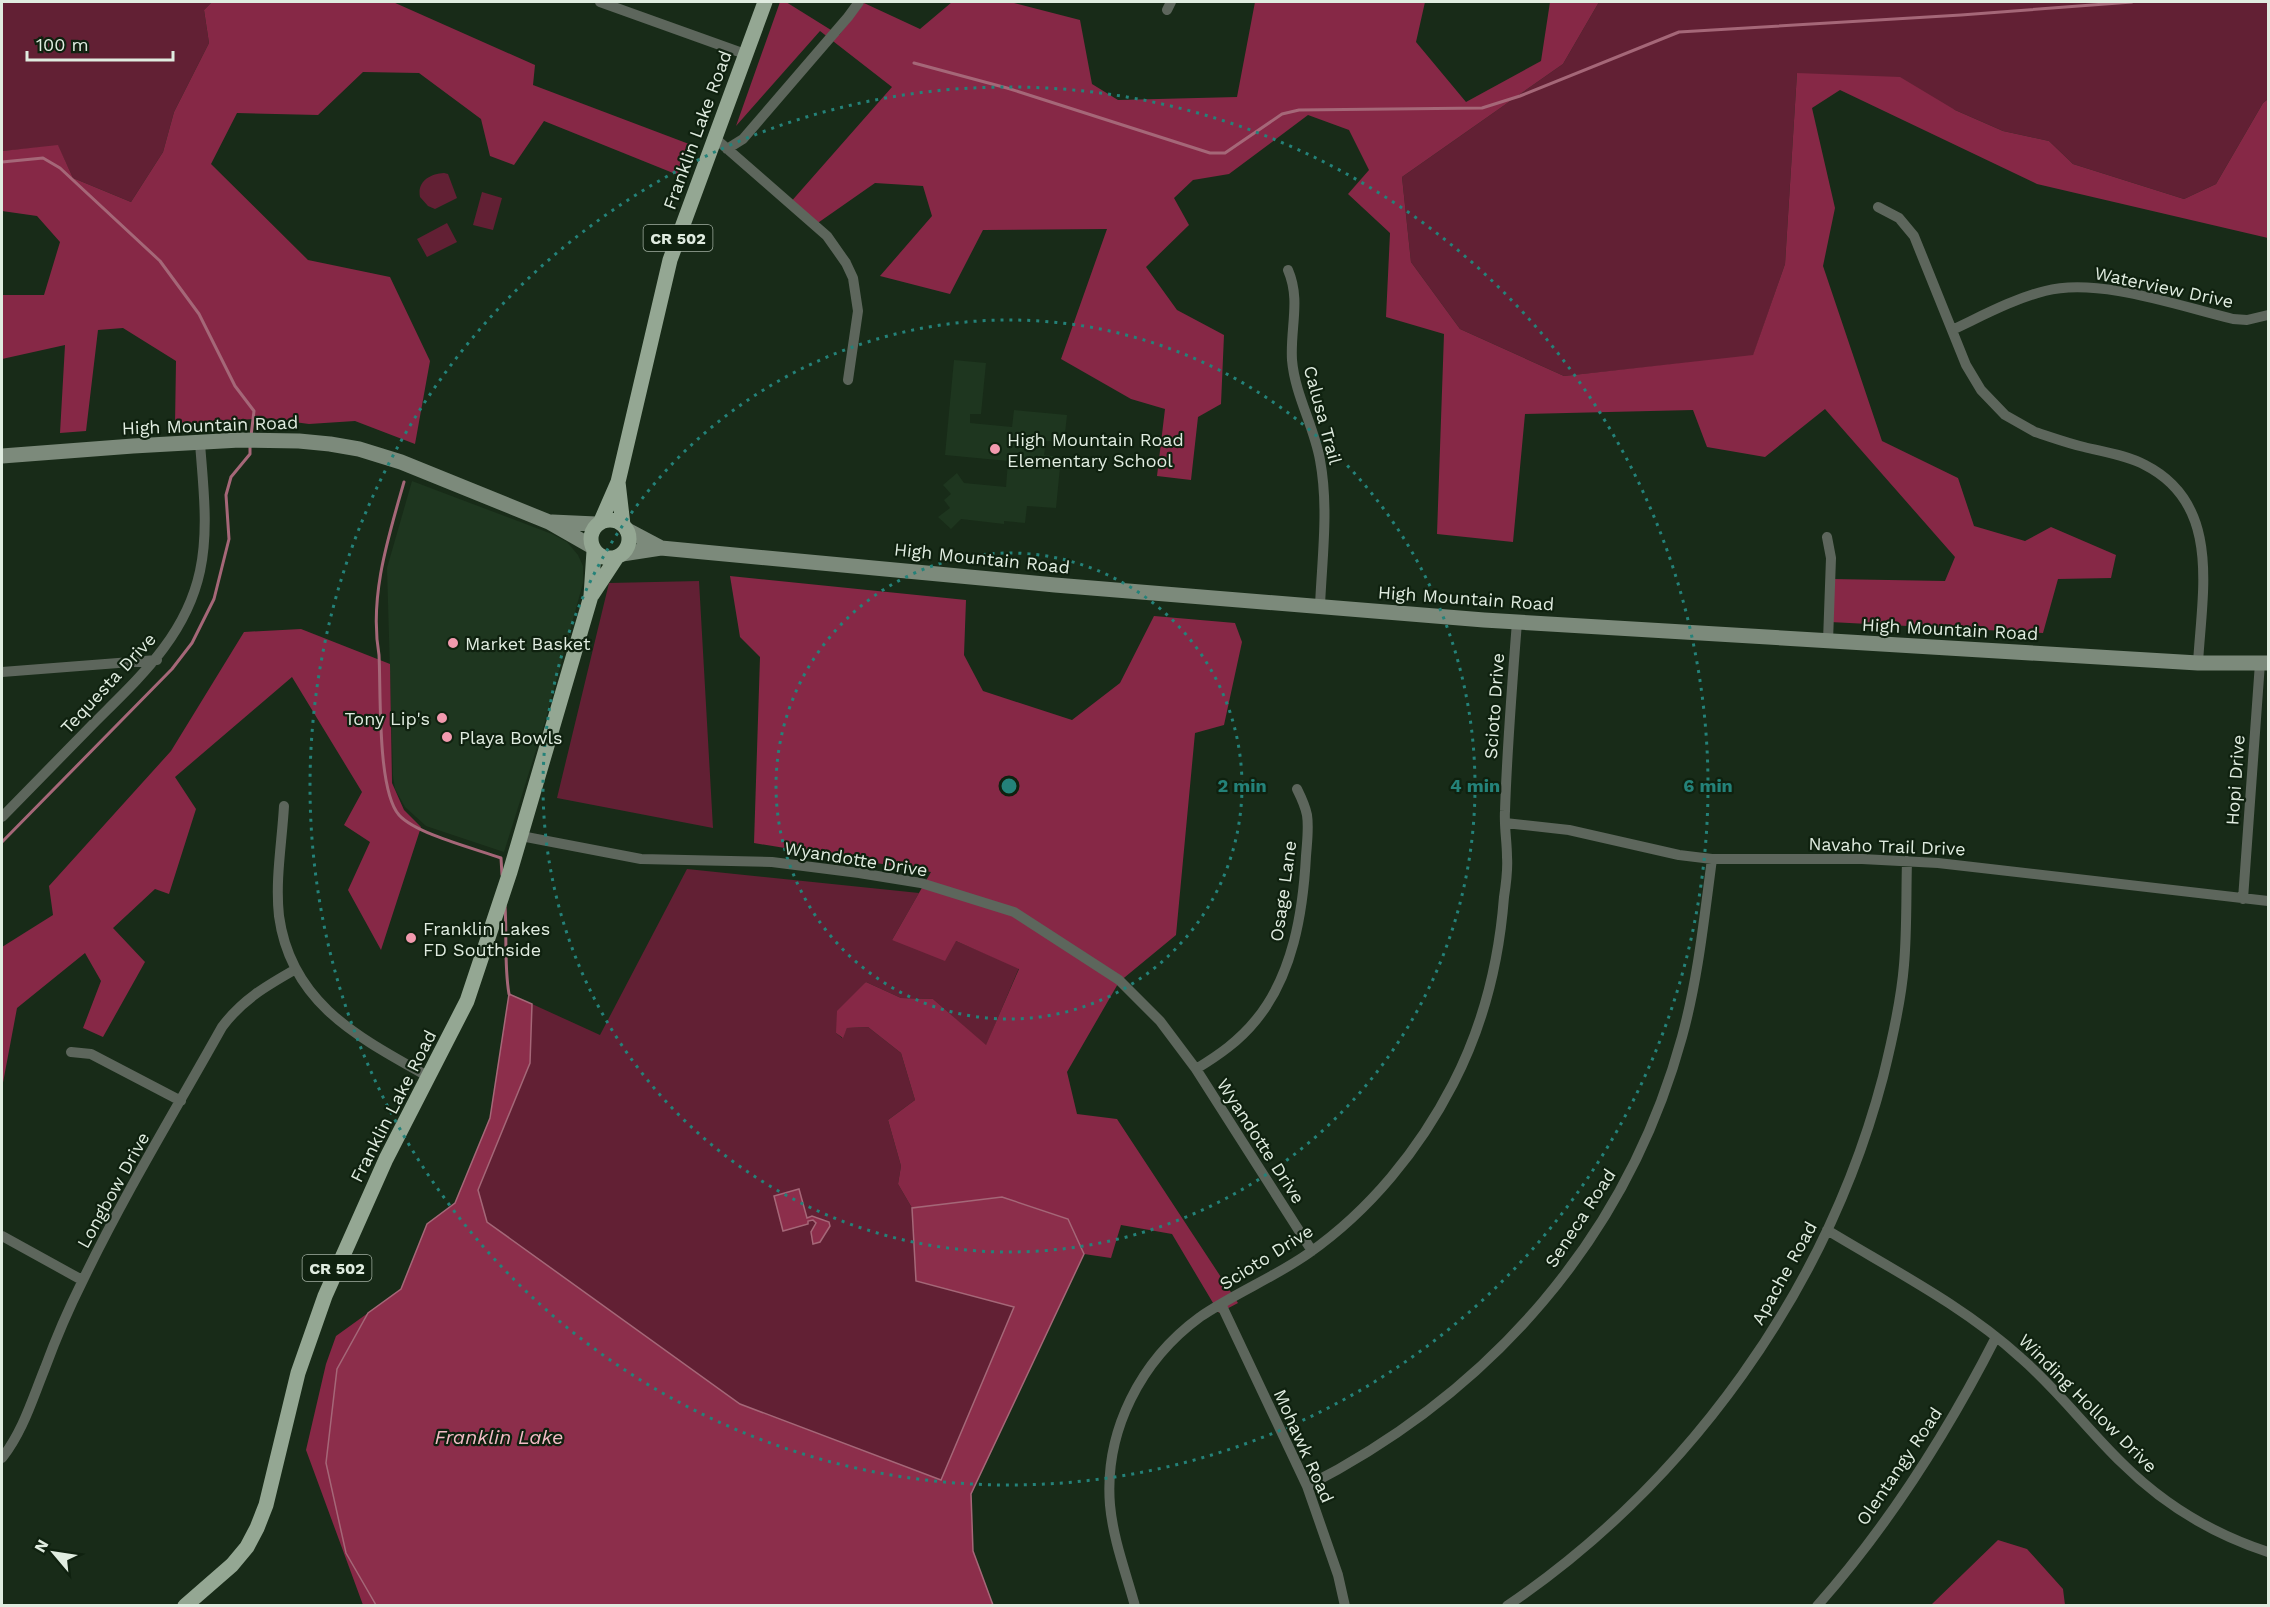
<svg xmlns="http://www.w3.org/2000/svg" width="2270" height="1607" font-family="'Work Sans',sans-serif">
  <rect width="100%" height="100%" fill="#182b18"/>
  <path fill="#1e361f" d="M954,360L986,363L981,414H970V423L1012,427L1014,410L1067,415L1064,442L1046,441L1044,455L1061,457L1056,508L1027,506L1025,523L1004,521V524L961,519L951,529L938,517L950,508L944,500L951,494L943,485L957,473L964,483L1006,487L1008,461L945,455Z
    M412,481L552,534L567,542L578,555L583,566V583L544,725L504,852L426,826L405,807L395,789L393,776L387,568Z"/>
  <path fill="#622034" d="M2,2H212L204,10L209,43L174,112L163,152L131,202L73,178L58,146L2,151Z
    M1599,2H2268V99L2263,103L2216,184L2184,199L2073,164L2049,141L2003,131L1955,110L1797,73L1785,264L1753,356L1564,376L1460,329L1411,262L1402,177L1563,64Z
    M444,173L448,174L457,198L435,209L428,206L420,197C417,181 430,174 444,173Z
    M482,192L502,198L493,230L473,225Z
    M447,223L457,242L427,257L417,239Z
    M699,581L713,828L557,798L609,583Z
    M687,869L919,893L892,940L956,941L1019,968L986,1046L933,999L901,998L866,982L836,1033L842,1038L847,1028L868,1027L901,1053L915,1100L888,1120L901,1166L898,1184L912,1208L916,1281L1014,1307L941,1480L740,1404L487,1222L478,1190L530,1064L532,1004L600,1035Z"/>
  <path fill="#862846" d="M212,2H393L535,65L533,85L689,144L678,175L544,121L514,165L490,156L481,119L419,73L363,72L318,115L237,113L211,164L308,260L390,277L430,361L415,444L355,421L309,424L264,418L175,425L176,361L123,328L98,330L86,431L60,433L65,345L2,359V295H44L60,242L37,216L2,211V151L58,145L73,178L131,202L163,152L174,112L209,43L204,10Z
    M780,2H786L839,35L864,3L920,29L952,2H1010L1080,20L1092,84L1118,100L1237,97L1255,2H1425L1416,42L1466,102L1541,61L1550,2H1599L1563,64L1402,177L1411,262L1460,329L1564,376L1753,355L1785,264L1797,73L1900,77L1955,110L2003,131L2049,141L2073,164L2184,199L2216,184L2263,103L2268,99V238L2037,184L1840,90L1812,108L1835,208L1823,266L1882,441L1958,478L1974,526L2025,541L2051,527L2116,555L2111,578L2058,579L2043,633L1830,622L1832,579L1945,581L1955,557L1825,409L1765,457L1707,447L1693,410L1525,414L1513,542L1437,534L1444,334L1386,317L1390,233L1348,194L1369,170L1349,130L1308,115L1229,174L1193,180L1174,198L1189,225L1146,267L1177,310L1224,335L1221,404L1198,417L1191,480L1157,476L1165,409L1131,399L1061,359L1107,229L983,230L950,294L880,276L932,216L923,186L875,183L812,227L789,204L892,87L820,31L736,126Z
    M730,576L966,600L964,655L983,691L1072,720L1120,683L1154,616L1235,623L1242,642L1224,725L1195,733L1176,935L1119,982L1067,1072L1077,1114L1117,1119L1238,1303L1219,1313L1172,1234L1121,1225L1111,1258L1084,1254L1068,1219L1002,1197L912,1208L898,1184L901,1166L888,1120L915,1100L901,1053L868,1027L847,1028L843,1038L836,1033L837,1011L866,982L901,998L933,999L986,1045L1019,969L956,941L945,961L892,940L931,872L754,843L760,657L740,637Z
    M301,629L390,664L392,783L404,810L421,827L381,950L348,890L370,842L344,825L362,792L292,677L175,777L196,809L169,894L155,889L113,928L145,962L103,1037L83,1028L101,981L85,953L17,1008L2,1088V947L53,915L49,886L171,751L244,632Z
    M368,1313L337,1369L346,1553L376,1605H363L306,1450L326,1364L336,1336Z
    M1998,1540L2027,1549L2063,1589L2065,1605H1931Z"/>
  <path fill="#8c2e4b" stroke="#a56778" stroke-width="1.5" d="M509,994L532,1004L530,1063L478,1190L487,1222L740,1404L941,1480L1014,1307L916,1281L912,1208L1002,1197L1068,1219L1084,1254L971,1494L973,1551L993,1605H376L346,1553L326,1463L337,1369L368,1313L401,1289L427,1224L455,1203L490,1118Z
    M799,1189L807,1218L812,1216L829,1222L830,1226L820,1242L813,1244L811,1232L816,1223L813,1220L808,1221V1224L783,1231L774,1196Z"/>
  <g fill="none" stroke-linecap="round" stroke-linejoin="round">
    <path stroke="#a56778" stroke-width="3" d="M914,63L1007,88L1210,153H1225L1282,114L1299,110L1482,108L1520,96L1679,32L1961,15L2132,2
      M2,162L43,158L60,168L160,261L199,314L235,386L254,411L251,436
      M404,482C388,538 369,597 379,655C381,691 377,790 399,815C416,834 476,849 501,858L502,875
      M2,842L172,669L192,643L214,599L229,539L226,495L231,477L250,454V445
      M505,906C507,935 504,965 509,994"/>
    <path stroke="#5d665c" stroke-width="10" d="M600,2L745,54
      M1167,10L1171,2
      M716,139L827,236L846,263L853,278L858,311L848,380
      M727,149L743,139L848,17L859,2
      M1878,207L1899,218L1914,236L1966,365L1981,390L2005,415L2035,432C2051,437 2067,443 2084,447C2104,452 2126,455 2145,465C2222,504 2202,592 2198,663
      M1288,270C1301,300 1290,328 1292,360C1295,395 1314,426 1320,460C1329,508 1322,558 1320,606
      M1952,330C1982,316 2013,299 2045,291C2098,277 2179,306 2233,319L2247,320L2268,315
      M1827,537L1831,558L1828,641
      M2,672L157,660
      M284,806C282,842 275,880 279,916C291,1004 360,1038 429,1077
      M2,817C33,785 64,754 95,722C140,677 186,636 200,571C209,529 203,485 200,443
      M1505,823L1569,830L1679,855L1712,859H1862L1938,863L2268,901
      M521,836L641,859L772,862L859,873L921,883L1014,912L1119,980L1160,1021L1196,1069L1312,1251
      M2243,899L2260,663
      M71,1052L91,1054L181,1101
      M1196,1069C1219,1055 1239,1041 1256,1020C1293,975 1303,912 1306,856C1307,842 1309,828 1307,815C1305,805 1301,797 1297,789
      M1827,1230C1893,1270 1964,1306 2021,1358C2058,1390 2087,1429 2122,1463C2163,1504 2213,1534 2268,1552
      M2,1236L82,1280
      M1221,1304L1307,1486L1338,1575L1345,1606
      M2,1458C23,1431 32,1400 45,1368C56,1338 69,1308 83,1280C125,1193 175,1111 222,1027C242,1000 266,986 296,969
      M1307,1486C1491,1392 1627,1238 1682,1037C1698,979 1704,919 1712,859
      M1135,1606C1126,1573 1113,1539 1110,1505C1104,1431 1141,1360 1200,1317C1235,1293 1275,1277 1309,1253C1370,1210 1419,1150 1453,1084C1483,1026 1499,962 1504,897C1506,884 1508,870 1507,857C1507,842 1504,826 1505,811C1507,748 1512,685 1517,622
      M1507,1606C1689,1482 1827,1290 1883,1077C1892,1041 1901,1003 1904,965C1907,931 1906,896 1907,861
      M1817,1606C1889,1525 1947,1433 1996,1337"/>
    <path stroke="#7c8a7b" stroke-width="15" d="M2,456L133,446L240,440L299,441L330,444L359,449L401,462L549,522L591,546
      M552,522L596,524
      M627,530L661,548
      M622,554L661,548L1055,585L1484,620L2198,663H2268"/>
    <path stroke="#94a793" stroke-width="15" d="M618,482L623,525
      M591 539a19 19 0 1 1 38 0a19 19 0 1 1-38 0Z
      M601,521L618,482L670,260L765,2
      M592,595L617,557
      M185,1606L232,1565L247,1547L257,1528L266,1505L298,1373L325,1296L386,1159L467,1001L510,872L591,596L594,551"/>
  </g>
  <g fill="none" stroke="#248279" stroke-width="3" stroke-dasharray="3 6">
    <circle cx="1009" cy="786" r="233"/>
    <circle cx="1009" cy="786" r="466"/>
    <circle cx="1009" cy="786" r="699"/>
  </g>
  <g fill="#f29aae" stroke="#0f210f" stroke-width="2">
    <circle cx="995" cy="449" r="6"/>
    <circle cx="453" cy="643" r="6"/>
    <circle cx="442" cy="718" r="6"/>
    <circle cx="447" cy="737" r="6"/>
    <circle cx="411" cy="938" r="6"/>
  </g>
  <g text-anchor="middle" dominant-baseline="central" stroke-width="4.5" stroke-linejoin="round" paint-order="stroke">
    <g fill="#0f210f" stroke="#a1afa1" stroke-width="1.5">
      <rect x="643.5" y="225" width="69" height="26" rx="4.5"/>
      <rect x="302.5" y="1255" width="69" height="26" rx="4.5"/>
    </g>
    <g font-size="16" font-weight="bold" fill="#e0ece0">
      <text x="678" y="238">CR 502</text>
      <text x="337" y="1268">CR 502</text>
    </g>
    <g font-size="18" fill="#e0ece0" stroke="#0f210f">
      <text transform="translate(697 130) rotate(-70)">Franklin Lake Road</text>
      <text transform="translate(2164 287) rotate(12)">Waterview Drive</text>
      <text transform="translate(1323 415) rotate(75)">Calusa Trail</text>
      <text transform="translate(210 425) rotate(-2)">High Mountain Road</text>
      <text transform="translate(982 558) rotate(6)">High Mountain Road</text>
      <text transform="translate(1466 598) rotate(4)">High Mountain Road</text>
      <text transform="translate(1950 629) rotate(3)">High Mountain Road</text>
      <text transform="translate(108 683) rotate(-47)">Tequesta Drive</text>
      <text transform="translate(1494 706) rotate(-86)">Scioto Drive</text>
      <text transform="translate(2235 780) rotate(-86)">Hopi Drive</text>
      <text transform="translate(1887 846) rotate(2)">Navaho Trail Drive</text>
      <text transform="translate(856 859) rotate(9)">Wyandotte Drive</text>
      <text transform="translate(1283 891) rotate(-82)">Osage Lane</text>
      <text transform="translate(393 1106) rotate(-63)">Franklin Lake Road</text>
      <text transform="translate(1261 1141) rotate(57)">Wyandotte Drive</text>
      <text transform="translate(113 1190) rotate(-61)">Longbow Drive</text>
      <text transform="translate(1580 1218) rotate(-57)">Seneca Road</text>
      <text transform="translate(1266 1257) rotate(-32)">Scioto Drive</text>
      <text transform="translate(1784 1273) rotate(-61)">Apache Road</text>
      <text transform="translate(2088 1403) rotate(45)">Winding Hollow Drive</text>
      <text transform="translate(1304 1446) rotate(66)">Mohawk Road</text>
      <text transform="translate(1899 1466) rotate(-56)">Olentangy Road</text>
    </g>
    <g font-size="18" fill="#e0ece0" stroke="#0f210f" text-anchor="start">
      <text x="1007" y="439">High Mountain Road<tspan x="1007" dy="21">Elementary School</tspan></text>
      <text x="465" y="643">Market Basket</text>
      <text x="430" y="718" text-anchor="end">Tony Lip's</text>
      <text x="459" y="737">Playa Bowls</text>
      <text x="423" y="928">Franklin Lakes<tspan x="423" dy="21">FD Southside</tspan></text>
    </g>
    <g font-size="20" font-style="italic" fill="#f2bcc6" stroke="#0f210f">
      <text x="499" y="1437">Franklin Lake</text>
    </g>
  </g>
  <circle cx="1009" cy="786" r="9" fill="#248279" stroke="#0f210f" stroke-width="3"/>
  <g font-size="18" text-anchor="middle" font-weight="bold" fill="#248279" stroke="#0f210f" stroke-width="4.5" stroke-linejoin="round" paint-order="stroke">
    <text x="1242" y="792">2 min</text>
    <text x="1475" y="792">4 min</text>
    <text x="1708" y="792">6 min</text>
  </g>
  <rect width="2270" height="1607" fill="none" stroke="#e0ece0" stroke-width="6"/>
  <g transform="translate(54 1553) rotate(299)" stroke="#0f210f" stroke-width="4.5" paint-order="stroke">
  <path d="M0-4.5L10 22L0 15L-10 22Z" fill="#e0ece0"/>
  <text y="-9" font-size="16" font-weight="bold" text-anchor="middle" fill="#e0ece0">N</text>
  </g>
  <path d="M27 51v9h146v-9" fill="none" stroke="#e0ece0" stroke-width="3"/>
  <text x="36" y="51" font-size="18" fill="#e0ece0" stroke="#0f210f" stroke-width="4.5" paint-order="stroke">100 m</text>
</svg>
